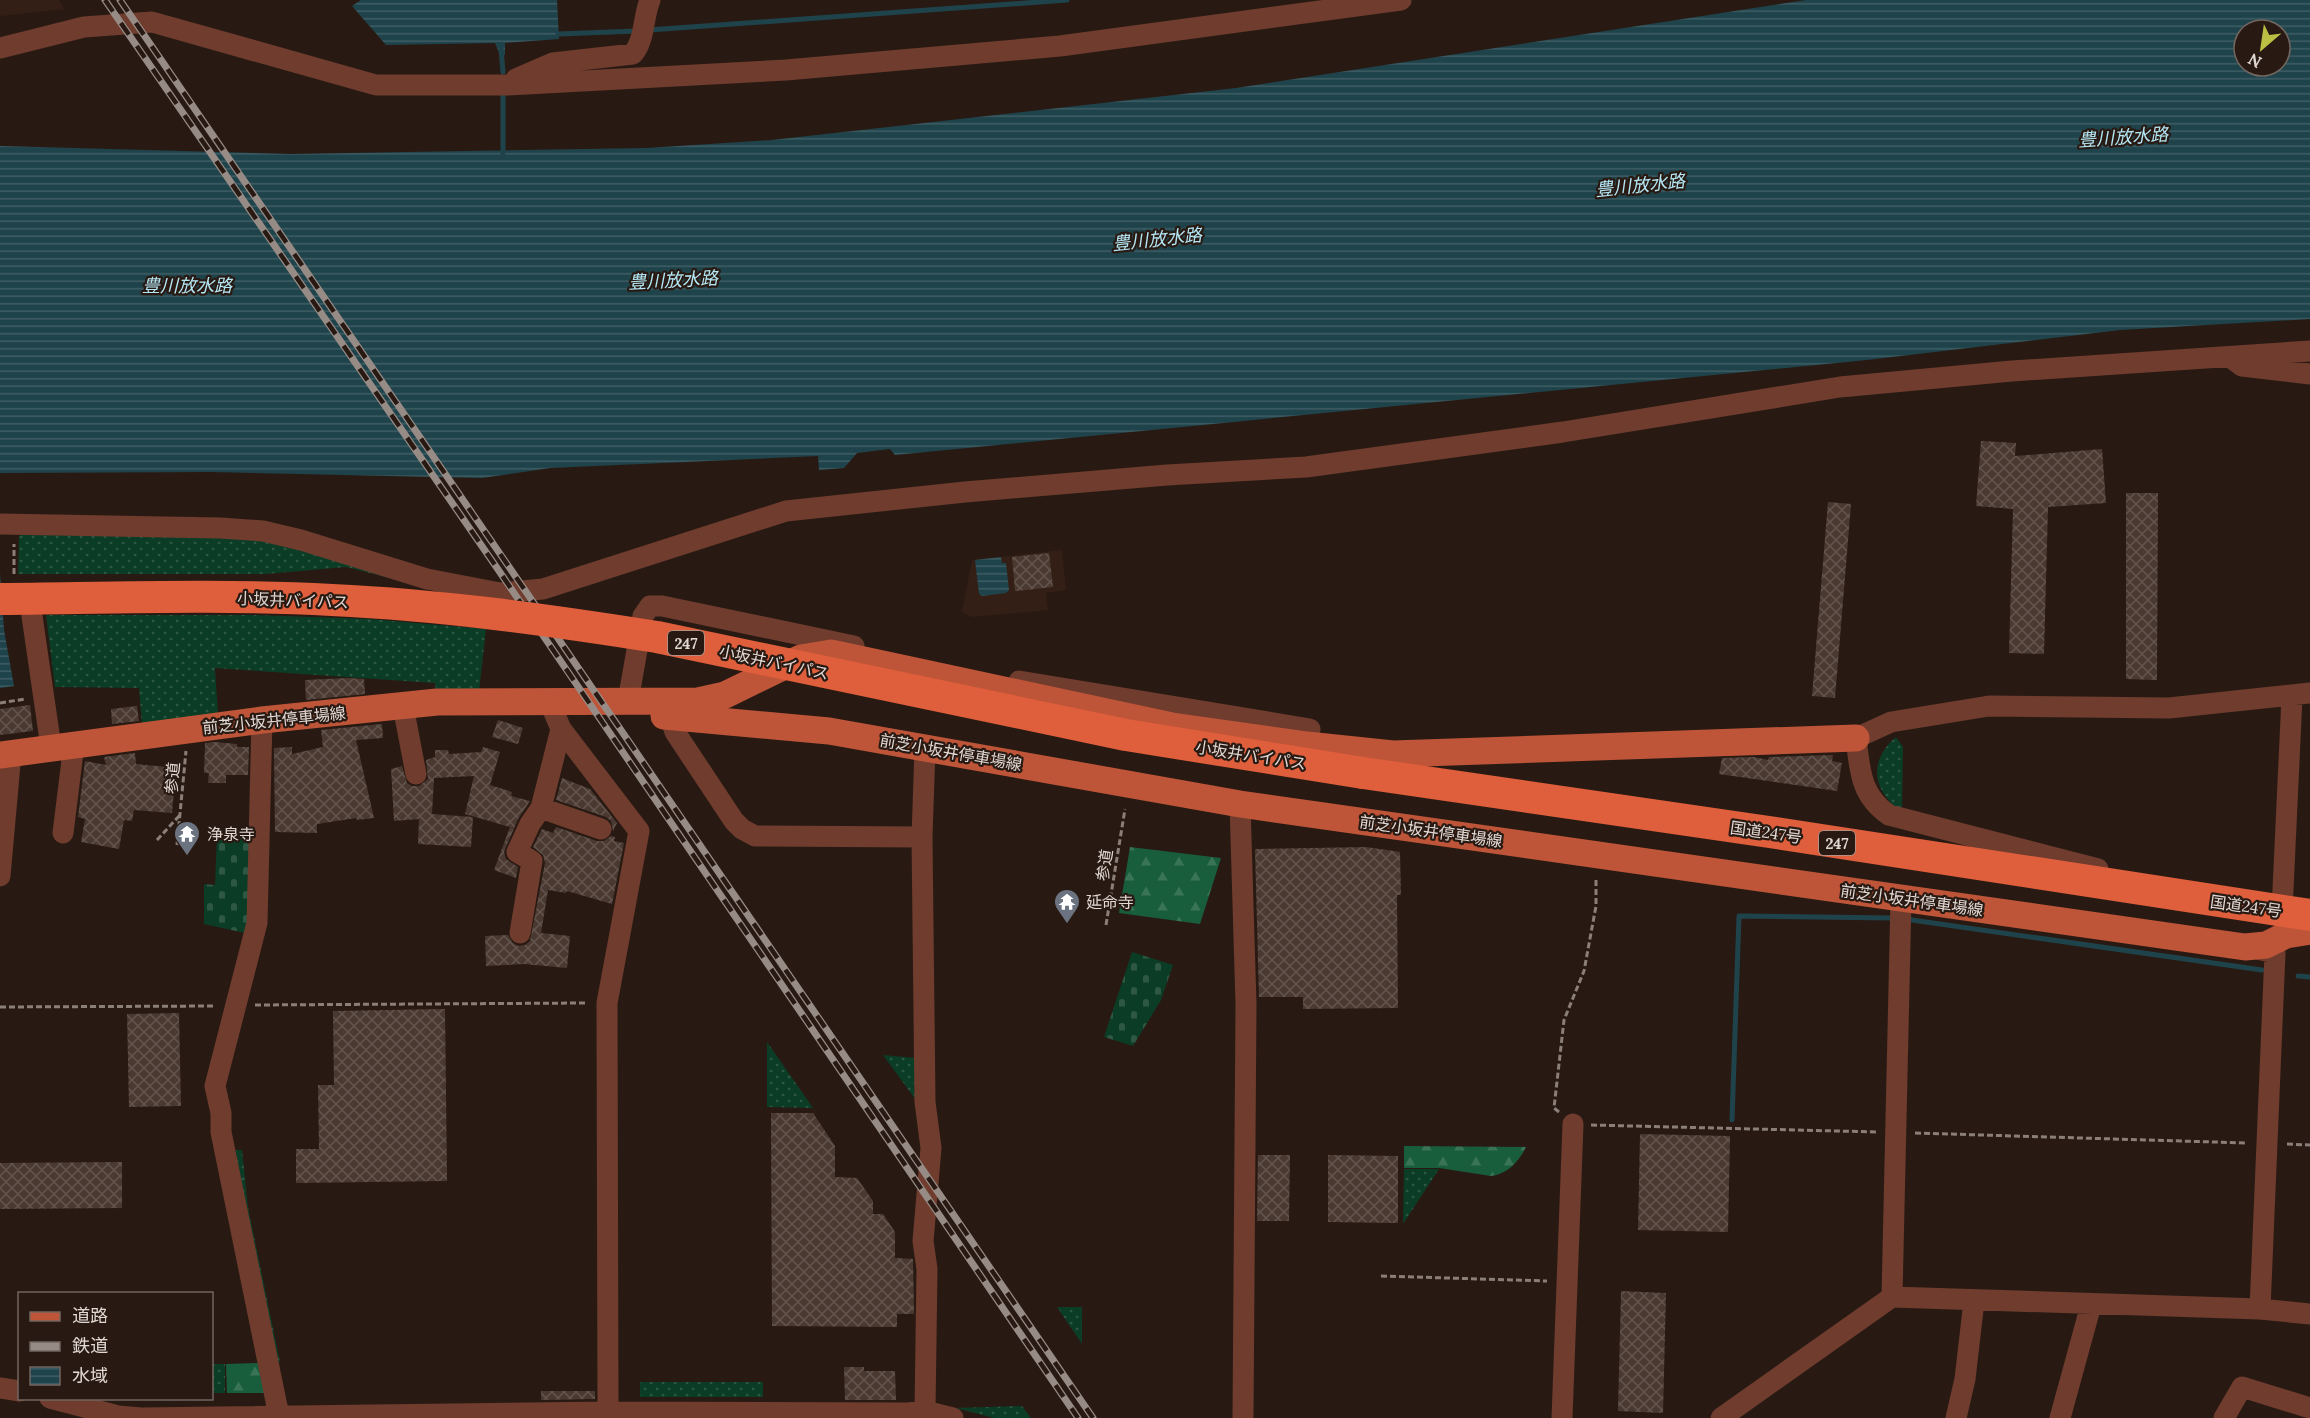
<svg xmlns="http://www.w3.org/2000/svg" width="2310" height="1418" font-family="Lora,'Noto Sans JP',serif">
  <defs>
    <pattern id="grass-dots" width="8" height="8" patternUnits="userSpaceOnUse" patternTransform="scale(1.5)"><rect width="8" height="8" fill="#0b3c25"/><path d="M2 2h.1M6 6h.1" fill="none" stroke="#2e5744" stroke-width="1.8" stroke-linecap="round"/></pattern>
    <pattern id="forest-firs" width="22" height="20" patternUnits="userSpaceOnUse" patternTransform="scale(1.5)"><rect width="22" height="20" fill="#185d3c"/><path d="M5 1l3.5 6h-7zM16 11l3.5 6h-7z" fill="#397457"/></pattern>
    <pattern id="cemetery-stones" width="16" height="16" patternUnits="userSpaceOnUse" patternTransform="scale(1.5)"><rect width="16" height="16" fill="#0b3c25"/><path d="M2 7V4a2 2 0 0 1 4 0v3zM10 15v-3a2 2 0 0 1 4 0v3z" fill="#2e5744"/></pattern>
    <pattern id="water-rules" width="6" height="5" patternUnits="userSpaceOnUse" patternTransform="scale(1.5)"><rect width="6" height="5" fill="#1f434b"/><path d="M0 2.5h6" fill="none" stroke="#3f5d64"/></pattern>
    <pattern id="building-cross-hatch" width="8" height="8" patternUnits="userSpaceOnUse" patternTransform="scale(1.5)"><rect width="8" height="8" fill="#493931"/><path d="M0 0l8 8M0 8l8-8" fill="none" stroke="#63554e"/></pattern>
  </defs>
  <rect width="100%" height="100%" fill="#281a13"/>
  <path fill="#331f15" d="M0,0H59L65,9L0,16Z
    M1062,550L1066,590L1046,593L1048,610L972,617L962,612L972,560Z"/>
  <path fill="url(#grass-dots)" d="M22,531L257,537L413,584L346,567L266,574H18L19,537Z
    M46,615H252L369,619L486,629L479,691L436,692L435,683L215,668L218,715L142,724L139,688L55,687Z
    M1896,737L1903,747L1902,812C1873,792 1867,762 1896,737Z
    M767,1042L813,1108L767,1107Z
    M883,1055L916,1058V1100Z
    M233,1150H242L248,1207L280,1362H275Z
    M1404,1169H1439L1403,1224Z
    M1057,1307H1082V1344Z
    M212,1364H225V1393H212Z
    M640,1382H763V1397H640Z
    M1022,1406L1031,1418H994L956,1408Z"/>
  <path fill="url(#forest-firs)" d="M1130,847L1221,858L1200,924L1119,913Z
    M1404,1146L1526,1147C1519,1161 1508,1174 1491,1176L1439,1168H1404Z
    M260,1363L266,1393H227L226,1364Z"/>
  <path fill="url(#cemetery-stones)" d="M217,835L252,839L250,917L245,933L204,924V884L215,885Z
    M1132,952L1173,965L1161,1000L1133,1046L1104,1037Z"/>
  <path fill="url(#water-rules)" fill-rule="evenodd" d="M361,0H557L559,39L505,43V55H500L495,43L386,45L352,6Z
    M1806,0H2310V319L2120,330L1867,360L895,455L890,449L857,453L844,468L819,470L818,456L550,468L482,478L211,472L0,473V146L291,154L647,148L772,140L1236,88ZM2244,30H2280V66H2244Z
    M1001,557L1002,563H1006L1009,590L1006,593L982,596L979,594L975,560Z
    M0,573L4,630L14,686L0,688Z"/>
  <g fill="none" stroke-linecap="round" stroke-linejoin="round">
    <path stroke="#1f434b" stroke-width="5" d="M649,30L1067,0
      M558,34L637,31
      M501,49L503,72
      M503,95V156
      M1905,919L2262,970
      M2298,976L2310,977
      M1732,1120L1739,916L1892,918"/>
  </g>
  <path fill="url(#building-cross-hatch)" d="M1981,441L2016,443L2015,456L2102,449L2106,503L2048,507L2044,654L2009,653L2013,509L1976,506Z
    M2126,493H2158L2157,680L2126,679Z
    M1828,502L1851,504L1835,698L1812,696Z
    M1049,553L1053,587L1015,591L1012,557Z
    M348,678L364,679L365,694L306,700L305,680Z
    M30,705L33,731L0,735V709Z
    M137,706L139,721L112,724L111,709Z
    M498,720L523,728L518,744L492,737Z
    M382,724L383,738L356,740L374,818L357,820L356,818L317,824V833L275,832L274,748L292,747V754L323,747L321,730Z
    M214,742L237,744V747H249L248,775H226V783H208L209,773H204L205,743Z
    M483,747L500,752L490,785L512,792L511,796L530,801L518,819L504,852L506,859L518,867L516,878L494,870L510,827L465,814L474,776L434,778L432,814L473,817L471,847L418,844L419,819L394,821L391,769L402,766L407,783L412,786H419L428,779L426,760L435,757V750H448L449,754L481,752Z
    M135,753L136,764L176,768L172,813L134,810L132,821L124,820L119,849L81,842L85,819L78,817L85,761L106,765L104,757Z
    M1833,755L1832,761L1842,763L1837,791L1719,774L1722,758L1754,757L1768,760L1769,757Z
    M562,778L590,789L617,823L613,831L611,821L606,817L556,800Z
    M556,827L597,841H604L611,836L615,837L614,841L624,843L612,904L567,891L566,893L548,890L541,933L570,936L567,968L524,964L486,966L485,936L508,935L512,942L518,946L525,945L530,941L545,863L543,855L533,847L542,829L553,833Z
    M1366,847L1400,852L1401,895H1397L1398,1008L1303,1009V997H1259L1255,849Z
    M445,1009L447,1181L296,1183V1149H319L318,1085H334L333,1011Z
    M179,1013L181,1106L129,1107L127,1014Z
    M771,1113H813L835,1146V1177L857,1178L873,1201V1214H883L895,1232V1258L913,1259L914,1314H897V1327L772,1326Z
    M1640,1134L1730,1136L1728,1232L1638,1230Z
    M1258,1155H1290L1289,1221H1257Z
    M1328,1155L1398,1156V1223L1328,1222Z
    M122,1162V1208L0,1209V1163Z
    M1621,1291L1666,1293L1663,1413L1618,1411Z
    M844,1367H864V1371H895L896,1400H845Z
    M541,1391H595V1399L541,1400Z"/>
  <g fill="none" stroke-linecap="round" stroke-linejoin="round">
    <path stroke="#8b7f79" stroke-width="3" stroke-dasharray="6 3" stroke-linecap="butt" d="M14,574V544
      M0,703L25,699
      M157,840L180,815
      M177,845L186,751
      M1106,925L1125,809
      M255,1005L587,1003
      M0,1007L215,1006
      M1559,1112L1554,1108L1564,1020L1584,971L1596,906V878
      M1591,1125L1878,1132
      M1915,1133L2247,1143
      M2287,1144L2310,1145
      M1381,1276L1547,1281"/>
    <path stroke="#6f3c2e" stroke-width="21" d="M0,48L84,27L152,22L376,85H508L786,70L1060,46L1401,0
      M516,79L553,63L633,54C645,40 643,17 650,0
      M2234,360L2242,366L2310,374
      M0,524L220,528L263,531L301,540L427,579L500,593L543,589L786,511L965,492L1167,475L1306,467L1563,432L1840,387L2012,371L2310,351
      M32,616L51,747
      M1019,681L1310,729L1307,745
      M628,701L643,616L650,606H662L854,646
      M550,703L561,729L639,831L607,1003L608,1412
      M403,706L416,774
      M670,717L675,732L734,821L742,829L755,836L922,837
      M262,720L257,923L215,1086L221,1113V1132L279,1416
      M1240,804L1246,1004L1243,1418
      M541,808L601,829
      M63,833L74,744
      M2098,869L1889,815C1860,795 1860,770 1856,738L1891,722L1989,706L2169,708L2310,693
      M0,876L11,753
      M2282,911L2292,697
      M520,933L532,861L517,852L530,824L541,808L561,729
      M2252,948L2275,953L2260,1309
      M1892,1297L1901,898
      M0,1388L20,1391
      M50,1398L118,1416L141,1418L608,1412L908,1413L925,1411L953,1418
      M925,1411L927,1269L923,1241L931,1148L925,1102L922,837L925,748
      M1562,1418L1573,1124
      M1721,1418L1892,1297L2260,1309L2310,1314
      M1956,1418L1965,1379L1974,1301
      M2060,1418L2091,1305
      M2224,1418L2242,1387L2310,1408"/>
    <path stroke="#bf5538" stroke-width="27" d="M664,716L829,731L1240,804L2245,947L2266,945L2286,935L2310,931
      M0,755L262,720L437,702L698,701L725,695L801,658L831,653L1172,726L1307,745L1393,754L1856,738"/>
    <path stroke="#df5e3b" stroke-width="32" d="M1363,773L1776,833L2310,915"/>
    <defs>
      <path id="rail" d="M105,0L497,568L1078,1418
        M120,0L1093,1418"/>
    </defs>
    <use href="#rail" stroke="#978b86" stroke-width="7"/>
    <use href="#rail" stroke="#281a13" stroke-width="4.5" stroke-dasharray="14" stroke-linecap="butt"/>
    <path stroke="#df5e3b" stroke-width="32" d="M0,599C111,598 221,594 332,600C441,605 550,620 657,637L1126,735L1363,773"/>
  </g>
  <defs>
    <symbol id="temple-pin" viewBox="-11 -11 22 30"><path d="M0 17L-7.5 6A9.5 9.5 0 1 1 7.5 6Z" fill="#6b7280" stroke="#281a13"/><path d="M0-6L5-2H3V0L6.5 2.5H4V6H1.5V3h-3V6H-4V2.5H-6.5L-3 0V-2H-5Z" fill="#fff"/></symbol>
  </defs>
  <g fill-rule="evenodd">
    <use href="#temple-pin" x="172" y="819" width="30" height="40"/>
    <use href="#temple-pin" x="1052" y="887" width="30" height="40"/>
  </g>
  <g text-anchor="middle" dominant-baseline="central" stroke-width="4.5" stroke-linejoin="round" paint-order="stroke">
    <g fill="#281a13" stroke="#aa9f99" stroke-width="1.5">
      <rect x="668" y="631" width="36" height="24" rx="4.5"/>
      <rect x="1819" y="831" width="36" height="24" rx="4.5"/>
    </g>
    <g font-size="15" font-weight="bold" fill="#e2d8d3">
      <text x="686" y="643">247</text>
      <text x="1837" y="843">247</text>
    </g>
    <g font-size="16" fill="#e2d8d3" stroke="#281a13">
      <text transform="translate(293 600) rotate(2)">小坂井バイパス</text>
      <text transform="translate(774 662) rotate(12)">小坂井バイパス</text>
      <text transform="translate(274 720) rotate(-6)">前芝小坂井停車場線</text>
      <text transform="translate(951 752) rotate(10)">前芝小坂井停車場線</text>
      <text transform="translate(1251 755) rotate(9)">小坂井バイパス</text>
      <text transform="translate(172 778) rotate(-85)">参道</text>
      <text transform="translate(1431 831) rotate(8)">前芝小坂井停車場線</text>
      <text transform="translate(1766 832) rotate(8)">国道247号</text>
      <text transform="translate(1104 865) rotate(-81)">参道</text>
      <text transform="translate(1912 900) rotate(8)">前芝小坂井停車場線</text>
      <text transform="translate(2246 906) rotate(8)">国道247号</text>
    </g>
    <g font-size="16" fill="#e2d8d3" stroke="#281a13" text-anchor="start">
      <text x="207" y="834">浄泉寺</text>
      <text x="1086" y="902">延命寺</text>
    </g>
    <g font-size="18" font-style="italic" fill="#b4e7f5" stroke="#281a13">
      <text transform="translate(2123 137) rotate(-4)">豊川放水路</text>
      <text transform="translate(1640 185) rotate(-6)">豊川放水路</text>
      <text transform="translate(1157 239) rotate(-6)">豊川放水路</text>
      <text transform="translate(673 280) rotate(-3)">豊川放水路</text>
      <text x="187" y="285">豊川放水路</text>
    </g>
  </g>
  <rect x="18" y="1292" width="195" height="108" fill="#281a13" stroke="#726660" stroke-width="1.5"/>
  <rect x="30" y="1312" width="30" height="9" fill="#bf5538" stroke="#726660" stroke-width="1.5"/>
  <text x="72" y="1322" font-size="18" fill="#e2d8d3">道路</text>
  <rect x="30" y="1342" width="30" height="9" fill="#978b86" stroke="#726660" stroke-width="1.5"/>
  <text x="72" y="1352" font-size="18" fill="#e2d8d3">鉄道</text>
  <rect x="30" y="1367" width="30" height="18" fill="url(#water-rules)" stroke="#726660" stroke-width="1.5"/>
  <text x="72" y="1382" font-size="18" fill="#e2d8d3">水域</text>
  <g transform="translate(2262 48) rotate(209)"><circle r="28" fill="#281a13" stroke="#726660" stroke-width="1.5"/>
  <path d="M0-4.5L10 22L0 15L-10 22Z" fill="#bbc044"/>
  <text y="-9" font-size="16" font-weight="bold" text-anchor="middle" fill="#e2d8d3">N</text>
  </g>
</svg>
